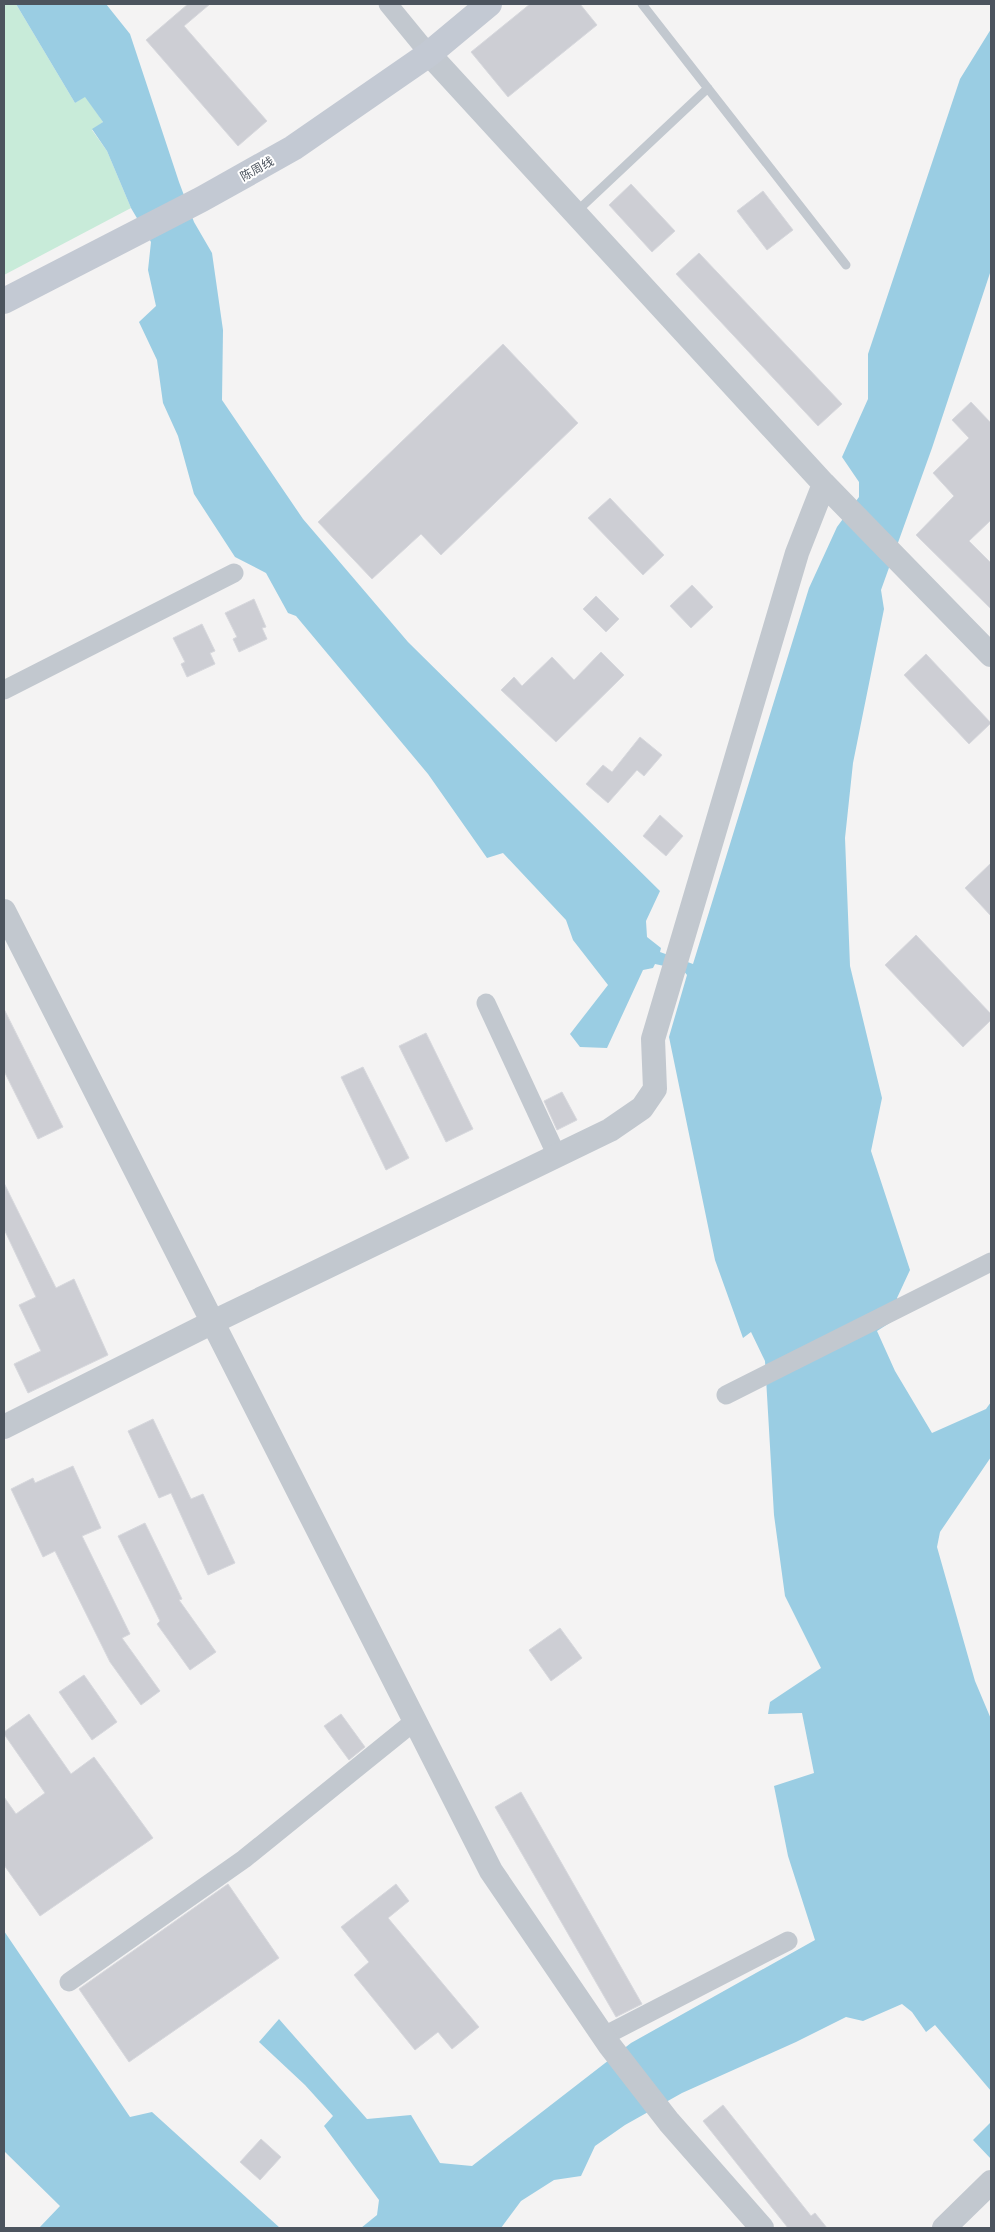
<svg xmlns="http://www.w3.org/2000/svg" width="995" height="2232" font-family="'Public Sans','Noto Sans SC',sans-serif">
  <rect width="100%" height="100%" fill="#f4f3f3"/>
  <path fill="#c8ebd9" d="M4,4H16L75,103L85,96L103,122L92,130L107,151L131,208L4,275Z"/>
  <path fill="#9acde3" d="M16,4H106L130,34L179,182L194,222L212,253L223,330L222,400L303,519L408,642L660,891L646,921L647,937L661,948L660,952L693,964L809,588L837,527L859,497V482L842,457L868,399V354L960,79L991,29V270L932,448L881,590L884,609L853,763L845,838L850,966L882,1098L871,1151L910,1270L897,1298L902,1315L877,1331L895,1371L932,1433L986,1409L991,1402V1457L940,1532L937,1547L975,1681L991,1719V2091L935,2025L926,2032L912,2012L902,2004L863,2021L846,2017L796,2042L682,2093L625,2125L595,2146L581,2176L554,2180L521,2201L501,2228H361L377,2215L379,2200L324,2126L333,2116L305,2085L259,2042L279,2019L367,2119L411,2115L440,2163L472,2166L631,2043L815,1940L788,1856L774,1786L814,1773L802,1713L768,1714L770,1702L821,1668L785,1596L774,1515L765,1361L751,1332L743,1338L715,1260L669,1037L687,975L683,970L655,964L653,968L643,970L607,1048L580,1047L570,1034L608,985L573,940L566,920L503,853L487,858L428,774L296,616L288,613L266,573L235,557L194,494L178,436L163,403L157,360L139,322L156,306L148,270L151,242L131,208L107,151L92,129L103,122L85,97L75,103Z
    M4,1931L130,2117L152,2112L280,2228H39L60,2206L4,2151Z
    M991,2122V2159L973,2140Z"/>
  <path fill="#cdced4" stroke="#d7d8dd" d="M188,4H210L184,26L267,121L238,146L146,40Z
    M530,4H580L597,25L508,97L471,52Z
    M631,184L675,231L652,252L609,205Z
    M763,191L793,230L767,250L737,211Z
    M699,253L842,404L818,426L676,274Z
    M503,344L578,423L441,555L421,534L372,579L318,522Z
    M971,402L991,423V520L969,541L991,563V609L916,535L954,496L933,473L969,438L952,420Z
    M610,498L664,555L643,575L588,518Z
    M692,585L713,607L691,628L670,606Z
    M596,596L619,619L606,632L583,609Z
    M254,599L266,627L262,628L267,639L239,652L233,639L237,637L225,613Z
    M202,624L215,651L210,653L215,664L187,677L181,664L185,662L173,638Z
    M601,652L624,675L556,742L501,690L514,677L522,686L552,657L574,680Z
    M926,654L991,723L969,744L904,675Z
    M640,737L662,755L644,776L637,770L608,803L586,784L603,765L612,772Z
    M660,815L683,836L666,856L643,836Z
    M991,863V916L965,888Z
    M916,935L991,1014V1020L963,1047L885,965Z
    M4,1009L63,1127L38,1139L4,1071Z
    M426,1033L473,1129L446,1142L399,1046Z
    M363,1067L409,1158L386,1170L341,1077Z
    M562,1092L577,1120L557,1130L544,1101Z
    M4,1183L56,1288L74,1279L108,1355L28,1393L14,1364L41,1351L19,1305L36,1297L4,1229Z
    M153,1419L191,1499L203,1494L235,1563L208,1575L171,1493L159,1498L128,1431Z
    M73,1466L101,1528L82,1536L130,1634L122,1638L160,1691L141,1705L110,1662L55,1551L43,1557L11,1489L33,1478L35,1483Z
    M145,1523L182,1599L179,1600L216,1652L190,1670L157,1624L160,1621L118,1536Z
    M560,1628L582,1658L551,1681L529,1650Z
    M84,1675L117,1722L92,1740L59,1692Z
    M29,1714L71,1774L94,1757L153,1838L40,1916L4,1865V1797L16,1814L45,1793L4,1734V1732Z
    M341,1714L365,1747L349,1760L324,1726Z
    M521,1792L642,2004L616,2017L495,1807Z
    M228,1884L279,1958L129,2062L79,1989Z
    M396,1884L409,1901L388,1918L479,2027L452,2049L438,2032L415,2050L354,1975L369,1962L341,1927Z
    M723,2105L811,2216L815,2213L827,2228H788L703,2121Z
    M261,2139L281,2157L260,2180L240,2162Z"/>
  <g fill="none" stroke-linecap="round" stroke-linejoin="round">
    <path stroke="#c2c8cf" stroke-width="9" d="M642,4L846,265
      M575,213L708,88"/>
    <path stroke="#c2c8cf" stroke-width="19" d="M388,4L429,54
      M4,690L234,573
      M486,1003L557,1156
      M726,1395L991,1262
      M69,1982L244,1859L416,1720
      M604,2036L788,1941"/>
    <path stroke="#c2c8cf" stroke-width="24" d="M429,54L824,484L991,655
      M4,911L491,1871L610,2046L669,2122L762,2228
      M4,1427L213,1322L610,1130L642,1108L655,1089L653,1039L797,553L824,484
      M944,2228L991,2182"/>
    <path stroke="#c3c9d3" stroke-width="26" d="M4,301L202,199L293,148L429,54L489,4"/>
  </g>
  <g text-anchor="middle" dominant-baseline="central" stroke-width="4" stroke-linejoin="round" paint-order="stroke">
    <g font-size="12" fill="#4c545e" stroke="#fff">
      <text transform="translate(257 169) rotate(-29)">陈周线</text>
    </g>
  </g>
  <rect width="995" height="2232" fill="none" stroke="#4c545e" stroke-width="10"/>
</svg>
